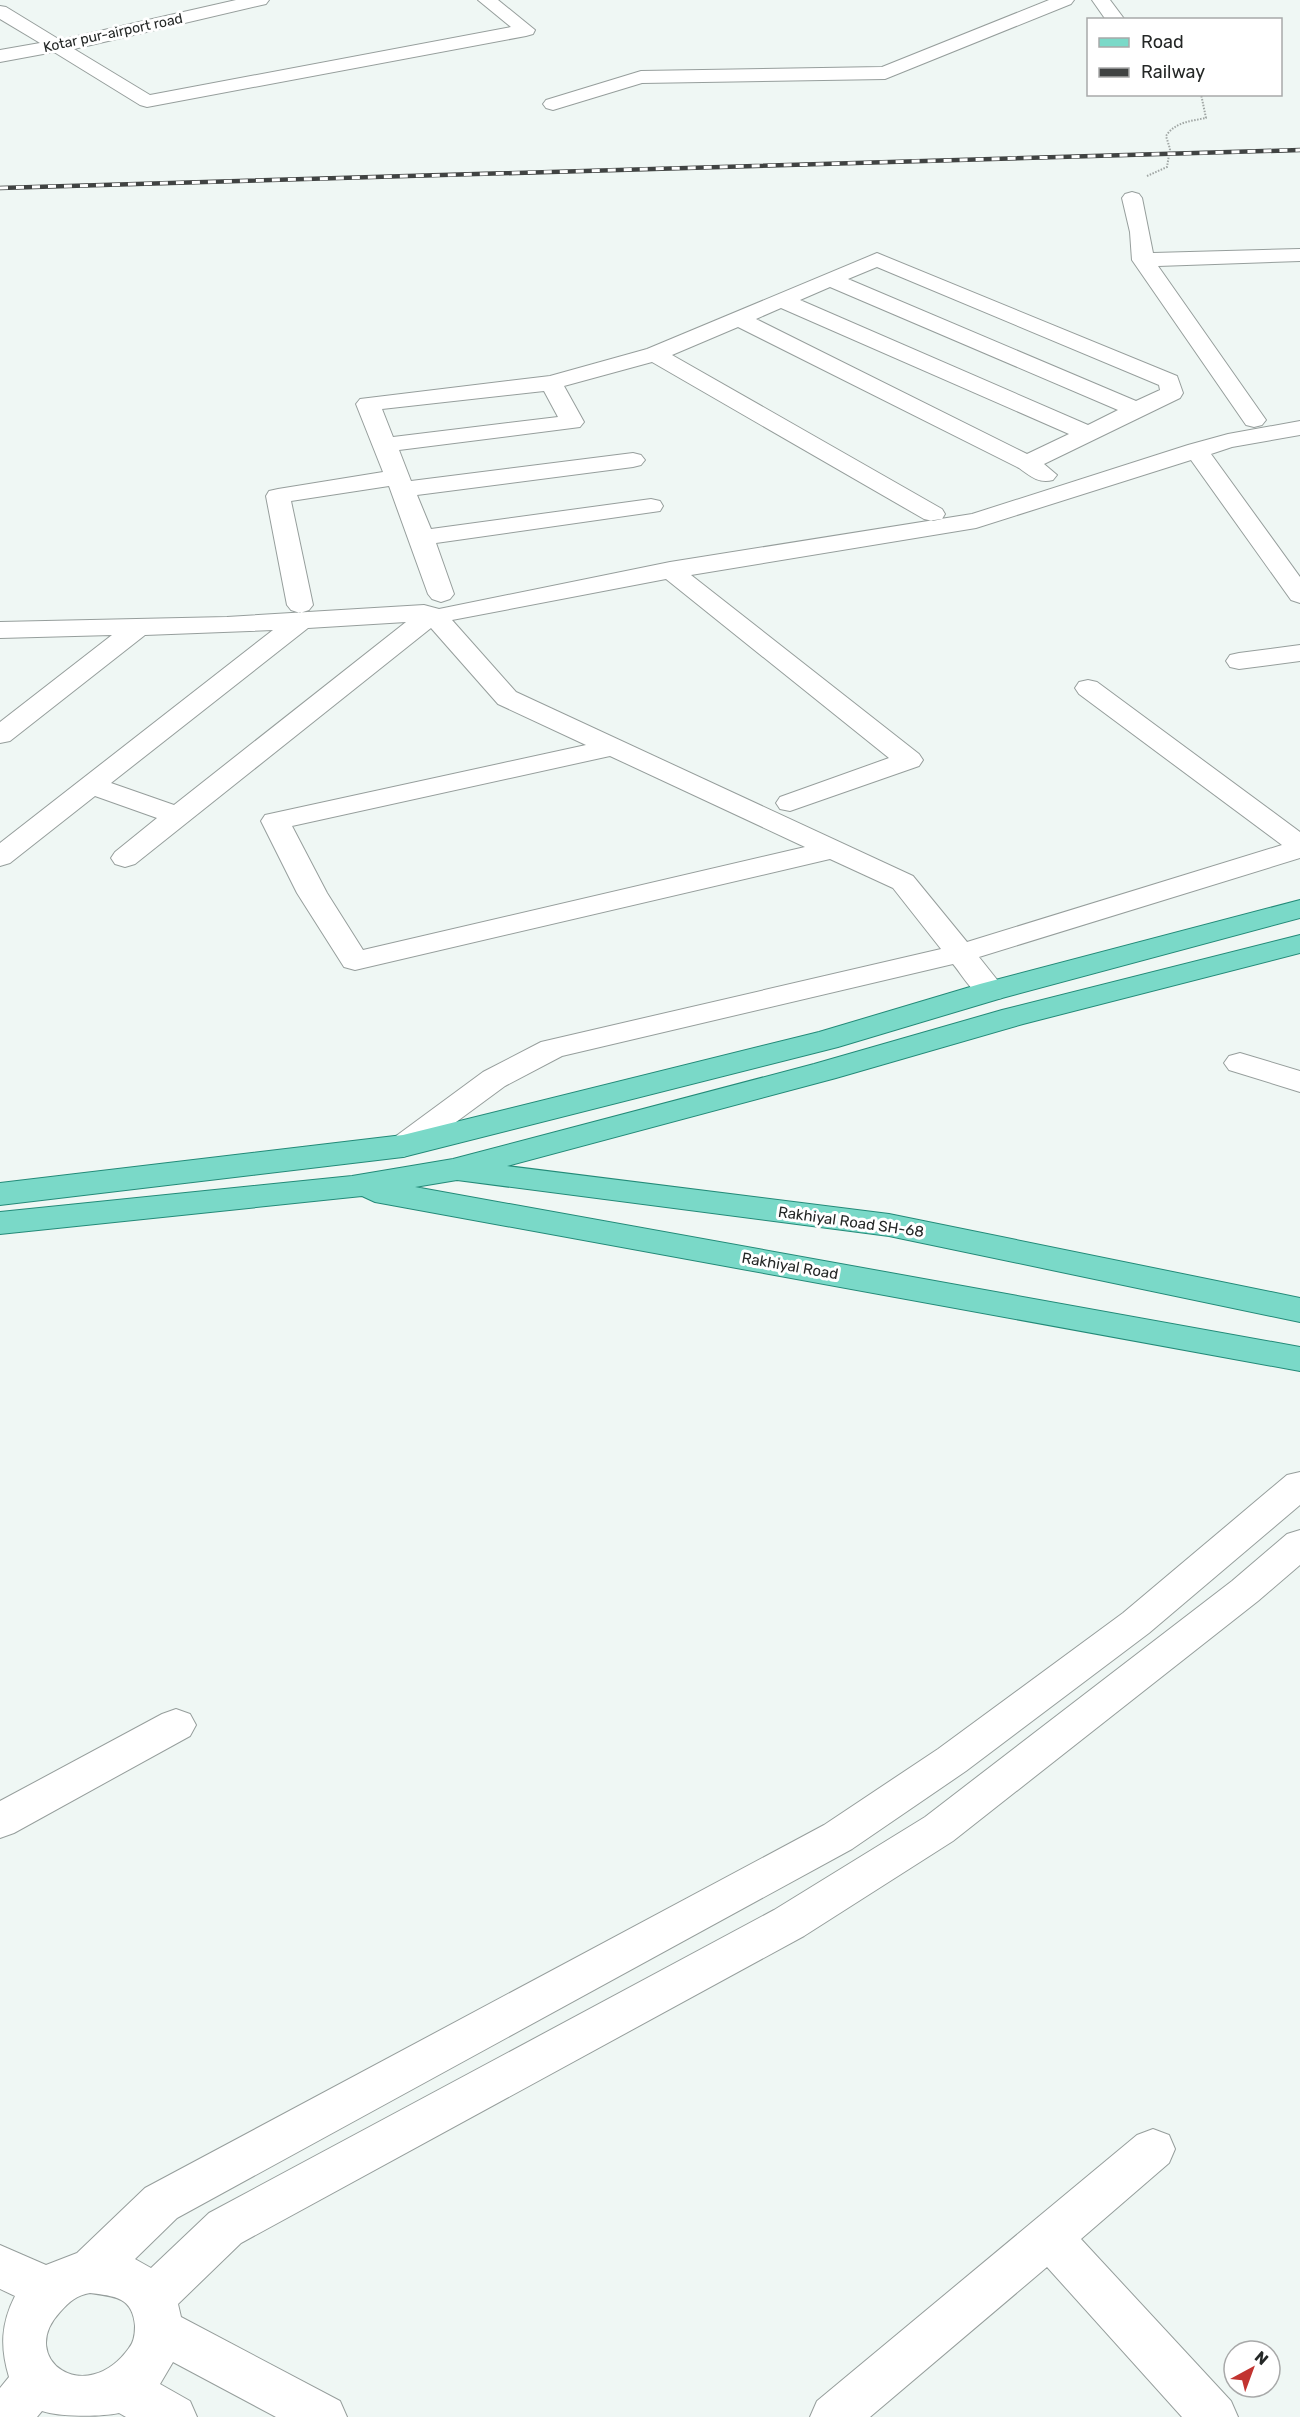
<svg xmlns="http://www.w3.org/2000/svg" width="1300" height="2417" font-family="Rubik,sans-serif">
  <rect width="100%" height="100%" fill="#eff7f4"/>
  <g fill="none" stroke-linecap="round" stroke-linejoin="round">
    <defs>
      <path id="minor" d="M236,0H269L266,4L74,49L150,95L511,27L478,0H498L535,30L533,34L526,36L147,107L140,105L54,52L0,62V50L40,43L0,19V6L6,7L60,40Z
        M1049,0H1074L1071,4L885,79L642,83L553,110L546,108L543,104L546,100L641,71L882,67Z
        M1092,0H1110L1125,20H1106Z
        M1132,192L1139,194L1142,198L1153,253L1300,249V261L1158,266L1266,420L1262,425L1254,427L1246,425L1132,260L1130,232L1122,198L1125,194Z
        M877,253L1177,376L1183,393L1180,398L1044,464L1057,475L1053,480C1039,484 1030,476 1019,468L738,327L672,355L942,509L945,514L942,519L933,521L924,519L652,362L564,386L584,422L580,427L399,450L411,481L633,453L641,455L645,460L641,465L633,467L417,495L431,529L651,499L660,501L663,506L660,511L436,543L454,594L450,599L441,602L432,599L428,594L389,486L291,501L313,605L309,610L300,613L291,610L287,605L266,496L269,491L278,489L383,472L356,404L360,399L550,376L647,349ZM877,267L1159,385L1160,390L1136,401L848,279ZM830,287L1118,410L1088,425L800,300ZM781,308L1069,434L1027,454L756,319ZM544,391L558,417L393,437L382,409Z
        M1300,421V435L1232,447L1211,454L1300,577V603L1291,600L1191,460L976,528L691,575L919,754L923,760L919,766L790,811L780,809L776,803L780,797L889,758L666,579L452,620L516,692L913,876L967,942L1282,845L1079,694L1075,688L1079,682L1088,680L1097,682L1300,832V858L979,957L1006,991L1002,998C976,1004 968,982 953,964L562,1056L505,1086L414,1153L403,1157L392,1153L387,1146L392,1139L483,1072L541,1042L941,949L893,888L830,859L355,970L344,967L297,893L261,821L265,815L586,745L498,704L431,628L135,864L125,867L115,864L111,858L115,852L157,818L95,796L10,863L0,866V843L273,630L145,635L10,741L0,743V722L112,635L0,638V622L227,617L424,605L439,609L670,562L972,514L1188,445L1228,434ZM406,622L174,805L111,783L308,628ZM610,756L805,847L363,950L327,893L292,826Z
        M1300,645V661L1239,669L1230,667L1226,661L1230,655L1239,653Z
        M1240,1053L1300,1071V1092L1229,1070L1224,1063L1229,1056Z
        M1300,1472V1505L1149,1633L966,1771L852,1849L177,2218L135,2259L151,2268L209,2213L774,1910L925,1817L1232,1581L1287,1534L1300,1530V1565L1258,1601L953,1841L804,1936L241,2243L178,2304L181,2317L340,2401L347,2417H276L173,2362L160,2384L190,2401L197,2417H126L119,2413C100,2417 61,2417 42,2411L37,2417H0V2388L9,2377C0,2347 1,2324 15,2296L0,2289V2245L46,2265L77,2253L145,2188L824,1825L938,1749L1123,1613L1287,1475ZM90,2293C114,2296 133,2297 135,2326C135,2334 134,2342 129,2348C86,2408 16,2359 60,2312C69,2302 77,2295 90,2293Z
        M176,1709L190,1714L196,1725L190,1736L14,1833L0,1838V1801L162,1714Z
        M1153,2129L1169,2135L1175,2149L1169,2163L1081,2239L1231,2401L1238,2417H1182L1047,2267L870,2417H810L817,2401L1137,2135Z"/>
      <path id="major" d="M1300,900V918L1002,998L838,1047L403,1157L0,1205V1183L403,1135L819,1032L980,984Z
        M1300,935V953L1023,1024L836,1078L507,1166L889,1214L1300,1298V1322L889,1236L457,1180L415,1187L1300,1347V1371L375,1202L362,1196L0,1234V1212L352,1176L453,1159L814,1064L1002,1010Z"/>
    </defs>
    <use href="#minor" stroke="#969e9c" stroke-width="2"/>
    <use href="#major" stroke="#238a78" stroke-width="2"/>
    <path stroke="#a0a6a4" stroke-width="2" stroke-dasharray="1.5 1.5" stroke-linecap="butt" d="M1147,176L1167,167L1170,149L1166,136C1175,122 1191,121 1206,118L1201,94"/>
    <use href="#minor" fill="#fff" fill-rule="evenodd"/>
    <use href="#major" fill="#7ad9c8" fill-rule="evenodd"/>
    <defs>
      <path id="rail" d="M0,188L1300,150"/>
    </defs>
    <use href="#rail" stroke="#404342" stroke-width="4.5"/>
    <use href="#rail" stroke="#fff" stroke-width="3" stroke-dasharray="8" stroke-linecap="butt"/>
  </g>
  <g text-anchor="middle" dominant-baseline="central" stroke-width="6" stroke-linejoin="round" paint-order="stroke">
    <g font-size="14" fill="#252827" stroke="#fff">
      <text transform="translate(113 33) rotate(-12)">Kotar pur-airport road</text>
    </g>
    <g font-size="15" fill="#252827" stroke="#fff">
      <text transform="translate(851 1222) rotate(8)">Rakhiyal Road SH-68</text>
      <text transform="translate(790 1266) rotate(10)">Rakhiyal Road</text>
    </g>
  </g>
  <rect x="1087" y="18" width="195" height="78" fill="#ffffff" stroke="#a8a9a9" stroke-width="1.5"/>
  <rect x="1099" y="38" width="30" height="9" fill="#7ad9c8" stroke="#a8a9a9" stroke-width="1.5"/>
  <text x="1141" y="48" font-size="18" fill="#252827">Road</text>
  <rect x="1099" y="68" width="30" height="9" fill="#404342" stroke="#a8a9a9" stroke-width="1.5"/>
  <text x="1141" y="78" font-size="18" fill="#252827">Railway</text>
  <g transform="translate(1252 2369) rotate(41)"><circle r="28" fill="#ffffff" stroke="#a8a9a9" stroke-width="1.5"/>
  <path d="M0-4.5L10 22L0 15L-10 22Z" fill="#c23430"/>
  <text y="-9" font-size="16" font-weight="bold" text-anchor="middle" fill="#252827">N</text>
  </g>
</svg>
